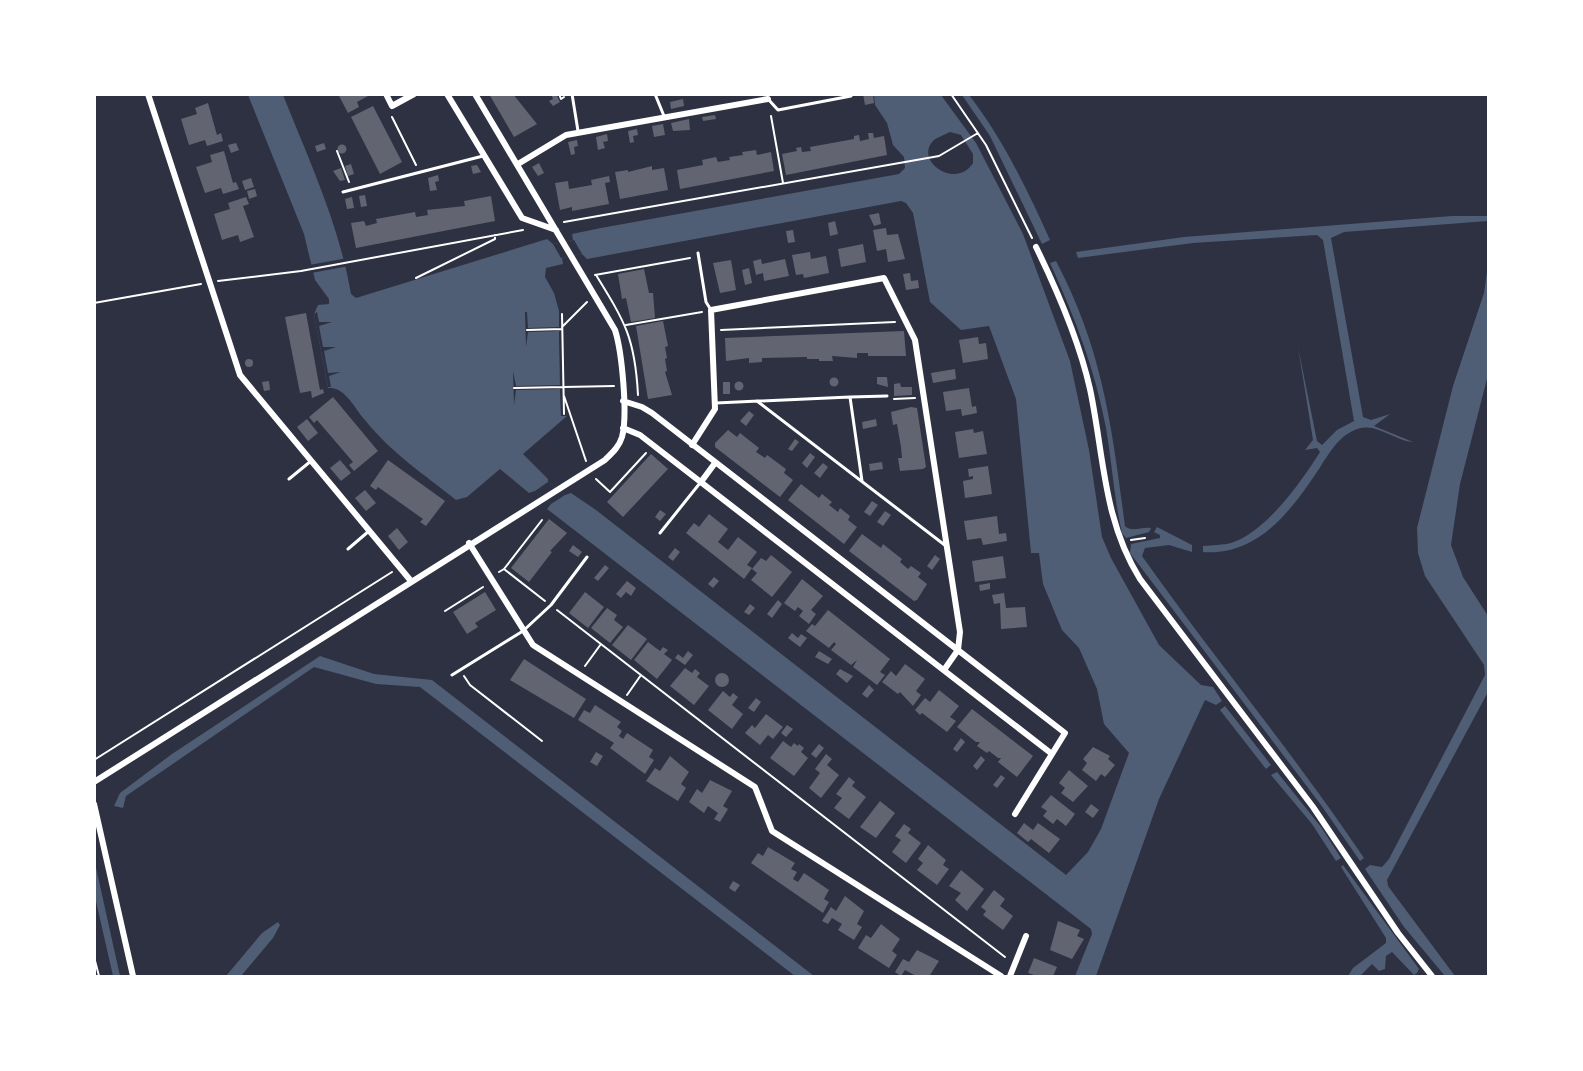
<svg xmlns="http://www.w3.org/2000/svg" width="1583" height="1071" font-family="'Work Sans',sans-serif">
  <rect width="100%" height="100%" fill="#2d3142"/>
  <path fill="#4f5d75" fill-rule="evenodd" d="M248,95H283C309,160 339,224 351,294L356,298L547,239L553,244L573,240L572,234L601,228L899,174L905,168L904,157L893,145L887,123L875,105L874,95H941L976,143L1023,234L1070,361L1089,450L1102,537L1111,558L1159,645L1201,685L1213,687L1222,701L1216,705L1205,700L1159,799L1096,976H1075L1092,934L1091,929L551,512L547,509L551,504L535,491L529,493L500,469L467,497L456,500C425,475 390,452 365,420C355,409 345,386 328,388L314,314L318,305L329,304V299L315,280L304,234ZM950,132L961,135L973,154V163C956,190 914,161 933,141C937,137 945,135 950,132ZM901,201L906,203L913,213L930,302L961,330L989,326L1016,399L1031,553H1039L1043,584L1062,630L1079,648L1097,689L1104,724L1129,753L1101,829L1088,852L1066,875L596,510L571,493L565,495L548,482V479L523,454L567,416L561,415L559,311L554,293L545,277L546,268L563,264L562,258L582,254L587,259Z
    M962,95H969C1003,139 1027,189 1050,240L1042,244L990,136Z
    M1452,216H1488V221L1344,232L1331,238L1363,417L1371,420L1390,414L1374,426L1413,442C1396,441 1378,424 1361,428C1340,433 1330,452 1319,469C1291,511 1258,556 1203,552V546C1212,545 1223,545 1231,543C1265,533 1302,481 1320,452L1317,448L1305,450L1313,440L1298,347L1317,441L1322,445L1337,430L1354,421L1323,240L1317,235L1193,243L1078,258L1076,252L1184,237Z
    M1056,261C1103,350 1112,428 1125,526C1132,533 1142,526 1151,528L1149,532L1126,538L1122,533C1114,499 1112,463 1106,428C1095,370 1075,317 1050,263Z
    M1488,265V375L1460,484L1451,545L1463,577L1488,616V692L1387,880L1388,886L1455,976H1445L1404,927L1365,869L1370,865L1382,867L1389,859L1485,675L1484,665L1425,576L1418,553L1417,528L1453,386L1484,293Z
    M1157,527L1192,545V552L1169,545L1145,548L1142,556C1214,658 1294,754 1364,858L1360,861L1321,805L1130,553L1131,544L1160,538V535L1154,532Z
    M320,656L374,674L432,680L814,976H795L420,687L376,684L314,667L126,796L123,808L114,806L120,793L172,754Z
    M1225,706L1271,765L1266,769L1220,710Z
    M1277,772L1321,827L1341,858L1336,861L1312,824L1271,775Z
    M94,863H95L120,976H113L95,897Z
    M1343,865L1419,969L1417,973L1414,975L1392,952L1386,956L1385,969L1379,971L1372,964L1360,976H1348L1353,968L1386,943V938L1341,867Z
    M278,922L280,925L273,938L241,976H226L262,933Z"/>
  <path fill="#2d3142" d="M574,240L582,254L561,258L553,244Z
    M348,258L349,266L311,273L309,265Z
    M559,311H562L564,413H567V416H561L560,389L516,390L514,405L513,371L516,386L560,385L559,331L528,332L526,347L525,312H527L528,328L559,327Z
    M317,312L319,322H332L319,326L323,347H336L324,351L328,373L341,372L329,376L331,387H328L314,314Z
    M548,482L565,495L551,504L535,491Z"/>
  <path fill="#626471" d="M338,94H367L368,96L357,102L359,107L348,113Z
    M489,94H513L537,124L514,137Z
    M551,94H556L560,102L553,106L549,101L553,99Z
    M863,94H873L874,103L865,105Z
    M683,99L684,106L671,109L670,102Z
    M208,103L217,135L221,133L223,141L207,146L205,140L189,145L181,119L197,114L195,108Z
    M373,106L402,162L380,174L351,117Z
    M715,115L716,119L703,121L702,117Z
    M689,119L690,130L673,131L671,123Z
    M663,124L665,135L654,137L652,126Z
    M637,129L638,135L633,136L634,142L630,143L628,131Z
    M868,133H873L874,138L884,136L887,155L786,175L782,154L797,151L796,148L801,147L802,152L811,151L810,147L854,139V136L859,135L860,141L869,139Z
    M607,134L608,141L603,142L605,148L598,150L596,137Z
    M577,140L578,146L574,147L575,154L571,155L568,142Z
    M236,143L239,150L231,153L228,145Z
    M324,143L326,149L317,152L315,146Z
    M337.5 149a4.5 4.5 0 1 1 9 0a4.5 4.5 0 1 1-9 0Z
    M756,150L757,155L771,152L774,171L680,189L677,170L703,165L702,160L716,157L718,162L730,160L729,157L743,155L742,152Z
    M224,151L233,183L236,182L239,189L223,194L221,188L205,193L196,167L212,162L210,155Z
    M539,163L544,173L538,176L532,167Z
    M351,164L354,174L348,176L345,166Z
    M477,165L481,172L473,174L471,166Z
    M652,166V170L664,168L668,190L620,199L615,172L628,170V172Z
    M341,168L345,180L340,181L333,171Z
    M438,175L439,181L435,182L437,190L430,191L428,178Z
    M609,176L610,182L605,183L609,204L572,211V207L560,210L555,183L568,181L569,189L592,185L591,180Z
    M251,178L254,187L245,190L242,181Z
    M255,189L257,196L249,199L247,191Z
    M365,195L367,206L361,207L359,196Z
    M491,196L495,221L356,248L351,223L364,221L366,226L377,223L376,219L415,212L416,217L428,215L427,210L465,206L464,201Z
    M246,197L249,204L243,206L254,237L240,242L238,235L222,240L214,214L230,209L228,203Z
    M352,197L354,208L347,209L345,199Z
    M879,213L881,224L874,226L869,215Z
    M835,221L838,234L830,236L828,223Z
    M886,228L887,235L898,234L905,259L888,262L886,249L877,251L873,230Z
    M793,230L795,242L788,243L786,231Z
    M863,244L866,262L841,267L838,249Z
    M810,252L811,259L826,256L829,273L804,278L803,274L796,275L792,255Z
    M761,259L762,264L785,259L789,276L764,281L763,273L756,275L753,261Z
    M731,260L736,290L720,293L713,263Z
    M749,268L752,283L745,285L742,270Z
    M644,269L649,293H653L655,318L631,322L626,298L622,299L618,274Z
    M910,273L911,281L918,280L919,288L906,290L903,274Z
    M306,313L320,390L323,389L324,393L312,398L311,391L300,393L285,317Z
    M663,321L668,346L665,347L667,358L665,359L667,371L665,372L672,395L648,399L636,326Z
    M904,331L906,356H868V353H857V358L832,356L833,361H819V359H807V357L762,358V362L749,363V358L726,361L725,338Z
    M978,337L979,344L986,343L988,359L963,363L959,340Z
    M245 363a4 4 0 1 1 8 0a4 4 0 1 1-8 0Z
    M955,369L956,379L933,383L931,373Z
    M877,377H887L888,387L877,384Z
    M829.5 382a4.5 4.5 0 1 1 9 0a4.5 4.5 0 1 1-9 0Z
    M269,381L270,390L264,391L262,382Z
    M734.5 386a4.5 4.5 0 1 1 9 0a4.5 4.5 0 1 1-9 0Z
    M723,382H730V394H723Z
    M900,383L901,387H912V395L894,396V384Z
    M969,388L972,407L976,406L977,413L962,416L961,409L946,411L943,392Z
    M333,397L378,451L354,471L349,465L353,462L317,420L314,423L309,417Z
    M911,407L917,408L926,467L923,469L900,471L898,458H902L901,447L897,424L893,425L891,412Z
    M749,411L754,415L746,426L740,421Z
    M307,419L318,433L308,441L297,427Z
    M876,419L877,426L863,429L862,422Z
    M973,429L974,433L983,431L987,454L959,458L955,432Z
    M728,430L737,437L740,433L759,448L756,452L765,458L767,455L786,469L784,473L793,480L780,497L715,447V443Z
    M795,439L799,442L792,451L788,449Z
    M810,453L815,457L807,468L802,463Z
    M651,454L668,469L623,517L607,502Z
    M340,460L351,473L341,481L330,468Z
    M388,460L445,501L426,526L420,522L423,519L378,487L376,490L370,486Z
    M882,462L883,469L870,471L869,464Z
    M823,463L828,467L820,478L814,473Z
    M988,466L992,494L965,498L963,481L973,479V476L969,477L968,469Z
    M801,484L819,498L822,494L832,502L829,505L838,512L840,508L850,516L848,520L857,527L844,544L788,500Z
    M365,490L376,503L366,511L355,498Z
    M872,501L878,505L870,516L864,512Z
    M660,510L666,514L660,521L655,517Z
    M885,511L891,515L883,526L877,522Z
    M709,514L728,529L718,542L728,550L738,537L757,552L747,565L752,568L744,579L686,533L694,523L699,527Z
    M997,516L999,534L1006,533L1007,541L983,545L981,538L967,540L964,521Z
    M549,519L567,533L550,551L552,552L529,582L511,568Z
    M397,528L408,542L399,550L388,536Z
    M862,534L881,548L883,544L893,552L902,559L900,562L908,569L911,566L921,573L918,577L927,584L917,600L914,601L849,551Z
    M573,545L582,552L578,557L569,551Z
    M675,548L680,552L673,561L668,557Z
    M771,555L792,572L772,597L751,580L757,573L752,569L761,558L766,561Z
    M935,555L940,559L932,570L927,566Z
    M1003,556L1006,578L975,582L972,561Z
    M605,565L609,568L598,581L594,578Z
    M714,577L719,581L713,588L708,584Z
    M802,579L823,596L811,610L816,614L809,624L799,616L803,611L798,607L795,611L784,603Z
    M627,581L636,588L631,596L626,592L621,598L616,594Z
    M990,583V589L980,591L979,585Z
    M485,592L496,610L475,623L478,627L467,634L453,612Z
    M585,592L604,607L588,628L569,613Z
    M1004,593L1006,608L1025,607L1027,627L1001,629L1000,603L994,604L992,595Z
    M778,600L782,604L772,618L767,614Z
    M750,604L755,608L749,615L744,612Z
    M607,608L617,615L614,620L623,627L610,643L591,628Z
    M828,610L890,659L880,672L885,675L877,685L853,667L857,660L851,665L831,650L836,644L834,642L829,648L806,631L812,624L815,626Z
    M628,625L647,639L631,660L612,645Z
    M792,633L798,638L801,634L807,638L800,647L788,638Z
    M648,642L660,651L663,647L668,650L664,654L672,660L657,679L634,660Z
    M688,651L693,655L685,665L675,658L678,654L683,658Z
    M819,651L832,659L828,664L815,657Z
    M524,659L586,699L574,718L510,680Z
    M905,664L925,679L916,691L921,695L913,706L900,692L898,694L882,682L891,671L896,676Z
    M685,668L692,673L695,669L700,673L697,677L709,686L694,705L670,686Z
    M840,669L853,676L847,683L836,674Z
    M715 680a7 7 0 1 1 14 0a7 7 0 1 1-14 0Z
    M869,685L874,690L867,698L862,694Z
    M939,690L959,706L950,717L956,721L947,732L922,713L920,715L915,710L925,698L930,702Z
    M723,691L730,697L733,693L738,697L732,705L743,714L732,729L708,710Z
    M756,698L761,702L754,712L748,708Z
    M595,705L621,722L617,727L622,731L619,736L623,739L627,733L653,750L649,757L654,760L645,774L610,748L614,743L578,720L584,710L590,713Z
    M972,709L1033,756L1017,777L998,762L1001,758H998L989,751L987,753L977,746L980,742H976L957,727Z
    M766,714L783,727L773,739L768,735L760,745L745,733L752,725L755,728Z
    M787,725L793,729L786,737L781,733Z
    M961,738L965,742L957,752L953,749Z
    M783,741L791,747L794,743L798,746L799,744L804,748L801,752L808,758L794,776L770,758Z
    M819,744L824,748L816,758L811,754Z
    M1093,747L1110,756L1108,759L1115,765L1105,777L1101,774L1096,781L1082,770L1087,763L1083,759Z
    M596,752L603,756L597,766L590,762Z
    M826,754L832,759L827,765L839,775L821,798L809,788L820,773L815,769Z
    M670,756L689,772L681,784L686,788L678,801L646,781L655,768L660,771Z
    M981,756L985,760L977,770L973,766Z
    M1069,770L1088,786L1073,802L1061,793L1065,788L1059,783Z
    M1001,775L1005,778L997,788L993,785Z
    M849,777L855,782L852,786L866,797L849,819L834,808L842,798L836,794Z
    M710,780L732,791L723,806L728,809L720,822L714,819L718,813L708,806L704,813L689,802L697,789L702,793Z
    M1051,795L1075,814L1066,826L1057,819L1053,824L1043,816L1047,811L1041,807Z
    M880,801L895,813L876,838L860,827Z
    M1091,804L1099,810L1093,818L1085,812Z
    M1024,823L1033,830L1038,823L1060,839L1049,853L1031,839L1028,842L1017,833Z
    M904,824L911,829L908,833L921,843L906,863L892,852L901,840L895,836Z
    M928,845L946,860L943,865L949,869L937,885L917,870L923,863L918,859Z
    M768,847L795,863L791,869L797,872L793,879L798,882L804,873L829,890L824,899L829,902L823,913L751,863L758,853L763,856Z
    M961,870L984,889L967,911L955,900L961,893L949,886Z
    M733,881L740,885L735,892L729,888Z
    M994,890L1005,899L1000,906L1013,916L1003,930L983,915L986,911L981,907Z
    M845,896L864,911L857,924L862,927L854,940L838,930L842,924L832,918L828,924L822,921L831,907L836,911Z
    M1058,921L1080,930L1077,936L1084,939L1072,959L1050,950Z
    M881,924L900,939L892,951L897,955L889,968L858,948L866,935L871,938Z
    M917,950L939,961L930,975L932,976H916L905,970L901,976L895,972L903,959L909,962Z
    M1034,958L1057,967L1053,976H1037L1028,973Z"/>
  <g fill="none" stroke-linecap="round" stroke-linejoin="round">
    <path stroke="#fff" stroke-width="2" d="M559,94L561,99L564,97
      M951,94L986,145L1032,238
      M771,116L783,183
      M392,117L416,165
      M337,151L349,182
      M564,222L939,156L978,133
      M595,275L690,258
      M596,275C625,322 635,338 638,395
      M416,278L495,239V235
      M218,281L301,271L523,230
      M94,303L201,284
      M562,314L564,414
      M626,325L702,312
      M562,327L587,302
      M527,330L562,329
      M721,330L895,322
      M514,388L614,386
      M564,396L586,461
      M894,399L915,398
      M596,479L610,492L646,453
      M1131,540L1145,538
      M504,569L542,520
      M499,572L504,569L545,601
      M557,610L1005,957
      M445,611L483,587
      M585,666L601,644
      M464,676L470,685L542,741
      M627,695L641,675
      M94,760L392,572
      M94,957L99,976"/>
    <path stroke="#fff" stroke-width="3" d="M572,94L578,131
      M655,94L664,116
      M768,99L778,110L851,96
      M343,192L483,156
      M698,253L706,302L711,310
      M850,397L887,396
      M757,401L946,546
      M716,403L850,397L862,481
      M289,479L311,461
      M660,533L700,483
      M348,549L369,531
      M452,675L523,631L551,605L587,557"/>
    <path stroke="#fff" stroke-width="6" d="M148,94L240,375L411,581
      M386,94L392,106L414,94
      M447,94L522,218L556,230
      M518,164L566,135L768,99
      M1036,247C1058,292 1079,340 1090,389C1104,455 1103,520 1140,579L1313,807L1398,933L1432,976
      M623,401L642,407L652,413L1065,733L1015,814
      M623,428L640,435L1052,754
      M692,445L715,409L711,310L884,278L915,340L960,632L958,650L944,670
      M701,482L715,463
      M469,543L533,645L755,787L772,831L1001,976
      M94,782L605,460C612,453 619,447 622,437C628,415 622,352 615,330L475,94
      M94,804L133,976
      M1010,976L1026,936"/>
  </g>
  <rect width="1583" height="1071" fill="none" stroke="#ffffff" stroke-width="192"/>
</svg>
